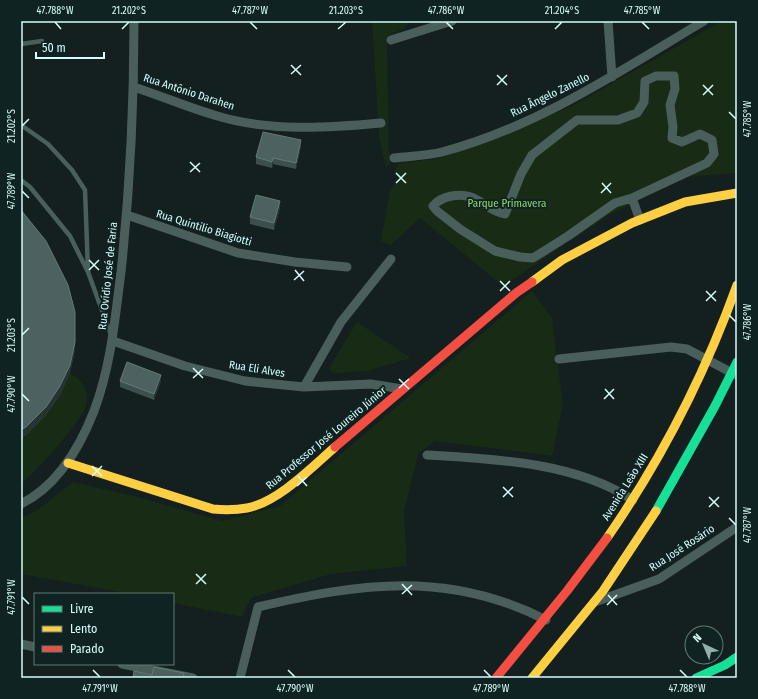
<svg xmlns="http://www.w3.org/2000/svg" width="758" height="699" font-family="'Fira Sans Condensed',sans-serif">
  <rect width="100%" height="100%" fill="#141f1f"/>
  <path fill="#172b15" d="M373,21H409L404,29L387,36L389,153L394,158L386,168L379,137L372,23Z
    M722,21H737V173L687,177L609,215L503,286L420,218L391,245L381,241L390,190L398,178L394,172L399,163L436,159L572,106Z
    M21,218L75,350L70,373C83,380 90,391 86,406C84,418 33,476 21,484V439L23,437L21,438Z
    M532,291L552,318L563,405L552,456L435,441L418,454L404,511L407,566L331,574L251,598L242,617L173,603V594H131L21,574V518L36,511L73,482L142,498L222,521L280,506Z
    M357,322L411,358L367,371L333,373L329,368Z"/>
  <g fill="none" stroke-linecap="round" stroke-linejoin="round">
    <path stroke="#4a5f5c" stroke-width="4.5" d="M21,44L42,41
      M21,125L48,144L72,170L85,190L88,271
      M21,180L30,187L70,236L88,272L111,335"/>
    <path stroke="#4a5f5c" stroke-width="9" d="M608,21L612,77
      M391,40L452,21
      M134,87C161,96 187,107 214,115C268,132 326,128 381,123
      M394,158C409,156 426,156 442,152C537,127 620,71 704,21
      M632,198L615,203L568,236L533,258L520,257L495,251L460,229L437,211L433,206C441,196 459,193 471,197C483,201 489,211 505,214L521,174L532,155L577,120H618L637,113L644,102L645,81L656,76H674L675,89L670,105L673,127L672,138L682,142L700,134L712,140L714,154L707,163L632,198L640,220
      M127,215L238,253L295,262L347,267
      M113,341L185,366L245,381L304,387L371,384L402,389
      M559,359L671,347L687,349L736,375
      M304,387L341,322L391,259
      M427,455C495,459 574,462 633,500
      M21,504C57,486 80,447 94,411C111,366 115,318 121,272C130,188 134,105 134,21
      M595,602L659,579L737,527
      M21,644L35,647
      M122,664L193,678
      M240,678L258,607C360,583 448,570 546,620"/>
    <path stroke="#16e098" stroke-width="9" d="M656,511L715,406L737,362
      M696,678L725,665L737,657"/>
    <path stroke="#ffcf43" stroke-width="9" d="M532,282L562,260L632,223L685,202L737,193
      M68,463L213,509C224,510 236,510 247,508C278,502 311,468 335,447
      M607,538C661,460 705,374 737,285
      M532,678L603,591L656,511"/>
    <path stroke="#f24e42" stroke-width="9" d="M335,447L516,293L532,282
      M496,678L567,591L607,538"/>
  </g>
  <path fill="#3d4e4e" d="M301,146L296,169L273,164L272,168L256,164V157Z
    M280,208L274,230L250,224V217Z
    M21,210L75,350L70,373L60,395L46,415L26,435L21,438V337L22,316L21,315Z
    M120,381H161L154,400L120,387Z"/>
  <path fill="#263333" d="M301,140V146L296,169V163Z
    M273,158V164L272,168V162Z
    M280,201V208L274,230V223Z
    M75,342V350L70,373L60,395L46,415L26,435L21,438V430Z
    M161,375V381L154,400V394Z"/>
  <path fill="#4e6161" stroke="#637979" d="M263,132L301,140L296,163L273,158L272,162L256,157Z
    M256,195L280,201L274,223L250,217Z
    M21,210L46,241L68,285L75,312V342L70,365L60,386L46,407L26,427L21,430V337L22,309L21,306Z
    M127,362L161,375L154,394L120,381Z
    M154,667L184,673L183,678H133L134,671L152,675Z"/>
  <path fill="none" stroke="#d6fcfb" stroke-width="1.5" d="M55,22L61,29M250,22L257,29M446,22L453,29M642,22L649,29M122,29L129,22M338,29L346,22M555,29L562,22M291,65L301,75M291,74L301,65M497,75L507,85M497,85L507,75M703,85L713,95M703,95L713,85M729,112L736,119M22,126L29,119M190,162L200,172M190,172L200,163M396,173L406,183M396,183L406,173M602,183L611,193M22,191L29,198M601,193L611,183M89,260L99,270M89,270L99,260M295,270L304,281M294,280L304,271M500,281L510,291M500,291L510,281M706,291L716,301M706,301L716,291M729,315L736,322M22,335L29,328M193,368L203,378M193,378L203,369M399,379L409,389M399,388L409,379M605,389L614,399M22,394L29,401M604,399L614,389M92,466L102,476M92,476L102,466M298,476L307,486M297,486L307,477M503,487L513,497M503,497L513,487M709,497L719,507M709,507L719,497M729,518L736,525M196,574L206,584M196,584L206,574M402,584L412,595M402,594L412,585M608,595L617,605M22,597L29,604M607,605L617,595M93,670L100,677M288,670L295,677M484,670L491,677M680,670L687,677"/>
  <g text-anchor="middle" dominant-baseline="central" stroke-width="4" stroke-linejoin="round" paint-order="stroke">
    <g font-size="11" fill="#d6fcfb" stroke="#102323">
      <text transform="translate(189 92) rotate(18)">Rua Antônio Darahen</text>
      <text transform="translate(550 95) rotate(-26)">Rua Ângelo Zanello</text>
      <text transform="translate(204 228) rotate(17)">Rua Quintilio Biagiotti</text>
      <text transform="translate(108 276) rotate(-84)">Rua Ovídio José de Faria</text>
      <text transform="translate(257 369) rotate(9)">Rua Eli Alves</text>
      <text transform="translate(326 438) rotate(-40)">Rua Professor José Loureiro Júnior</text>
      <text transform="translate(625 487) rotate(-58)">Avenida Leão XIII</text>
      <text transform="translate(682 548) rotate(-33)">Rua José Rosário</text>
    </g>
    <g font-size="11" fill="#92d668" stroke="#102323">
      <text x="507" y="203">Parque Primavera</text>
    </g>
  </g>
  <rect width="758" height="699" fill="none" stroke="#102323" stroke-width="44"/>
  <rect x="34" y="593" width="140" height="72" fill="#102323" stroke="#5f7a79"/>
  <rect x="42" y="606" width="20" height="6" fill="#16e098" stroke="#5f7a79"/>
  <text x="70" y="613" font-size="12" fill="#d6fcfb">Livre</text>
  <rect x="42" y="626" width="20" height="6" fill="#ffcf43" stroke="#5f7a79"/>
  <text x="70" y="633" font-size="12" fill="#d6fcfb">Lento</text>
  <rect x="42" y="646" width="20" height="6" fill="#f24e42" stroke="#5f7a79"/>
  <text x="70" y="653" font-size="12" fill="#d6fcfb">Parado</text>
  <g transform="translate(704 645) rotate(316)"><circle r="19" fill="#102323" stroke="#5f7a79"/>
  <path d="M0-3L7 15L0 10L-7 15Z" fill="#92afae"/>
  <text y="-6" font-size="11" font-weight="bold" text-anchor="middle" fill="#d6fcfb">N</text>
  </g>
  <path d="M36 52v6h68v-6" fill="none" stroke="#d6fcfb" stroke-width="2"/>
  <text x="42" y="52" font-size="12" fill="#d6fcfb" stroke="#102323" stroke-width="3" paint-order="stroke">50 m</text>
  <rect x="22" y="22" width="714" height="655" fill="none" stroke="#d6fcfb" stroke-width="1.5"/>
  <g font-size="10" text-anchor="middle" fill="#d6fcfb">
    <text x="55" y="14">47.788°W</text>
    <text x="129" y="14">21.202°S</text>
    <text x="250" y="14">47.787°W</text>
    <text x="346" y="14">21.203°S</text>
    <text x="446" y="14">47.786°W</text>
    <text x="562" y="14">21.204°S</text>
    <text x="642" y="14">47.785°W</text>
    <text transform="translate(747 119) rotate(-90)" y="4">47.785°W</text>
    <text transform="translate(11 126) rotate(-90)" y="4">21.202°S</text>
    <text transform="translate(11 191) rotate(-90)" y="4">47.789°W</text>
    <text transform="translate(747 322) rotate(-90)" y="4">47.786°W</text>
    <text transform="translate(11 335) rotate(-90)" y="4">21.203°S</text>
    <text transform="translate(11 394) rotate(-90)" y="4">47.790°W</text>
    <text transform="translate(747 525) rotate(-90)" y="4">47.787°W</text>
    <text transform="translate(11 597) rotate(-90)" y="4">47.791°W</text>
    <text x="100" y="692">47.791°W</text>
    <text x="295" y="692">47.790°W</text>
    <text x="491" y="692">47.789°W</text>
    <text x="687" y="692">47.788°W</text>
  </g>
</svg>
